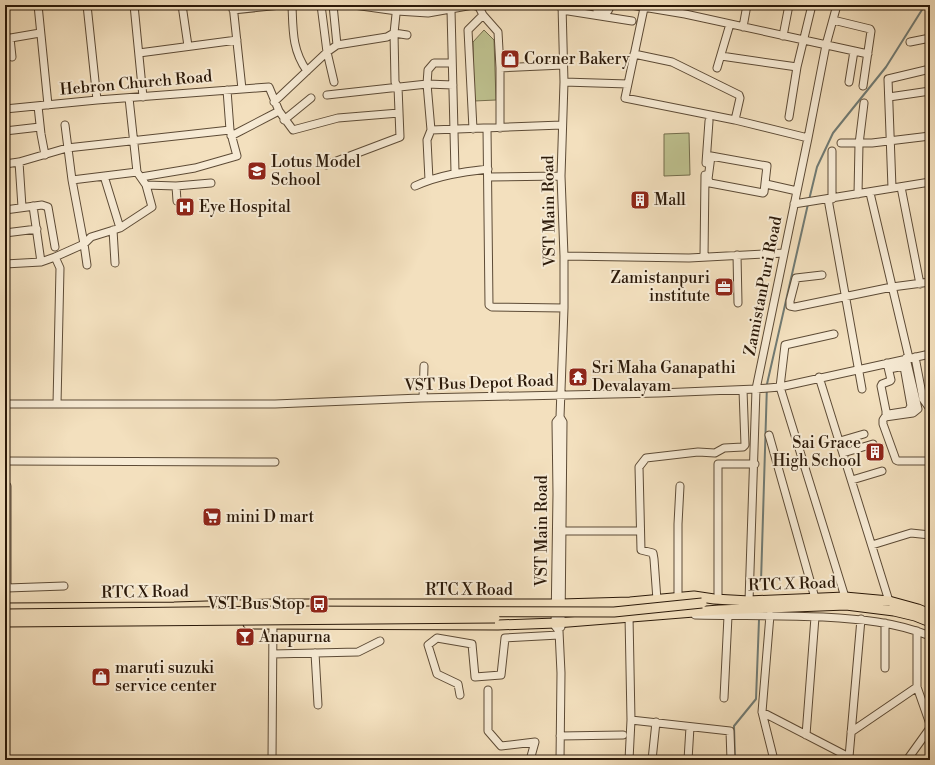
<svg xmlns="http://www.w3.org/2000/svg" width="935" height="765" font-family="'Libre Bodoni',serif">
  <rect width="100%" height="100%" fill="#f3e0be"/>
  <filter id="stains"><feTurbulence type="fractalNoise" baseFrequency=".005" numOctaves="4"/><feColorMatrix values="0 0 0 0 .2 0 0 0 0 .09 0 0 0 0 .02 0 0 0 .5 -.17"/></filter>
  <radialGradient id="worn" r=".72"><stop offset=".6" stop-color="#630" stop-opacity="0"/><stop offset="1" stop-color="#630" stop-opacity=".3"/></radialGradient>
  <path fill="#bec18f" stroke="#746d4c" d="M484,30L494,40L496,100L474,101L473,42Z
    M689,133L690,175L664,176V134Z"/>
  <g fill="none" stroke-linecap="round" stroke-linejoin="round">
    <path stroke="#707a73" stroke-width="2" d="M809,200L817,167L833,133L886,67L925,5
      M761,582L767,384L808,204
      M735,760L734,726L756,699L759,620"/>
    <defs>
      <path id="minor" d="M38,5L48,105
        M87,5L97,100
        M134,5L143,97
        M182,5L188,46
        M233,5L242,89
        M292,5C293,30 292,50 307,71
        M321,5L327,52L334,82
        M333,5L337,45
        M354,5L397,11L428,13L473,5L479,7
        M482,5L479,7L483,15L498,32L500,68V128
        M631,5L685,14L868,54
        M644,8L625,98L735,120L808,138
        M233,10L281,5
        M451,10L455,172
        M562,10L632,21
        M597,10L608,11L611,5
        M930,12V54
        M428,13L429,5
        M833,20L870,29L871,31L863,86
        M743,27L747,5
        M783,36L789,5
        M10,38L12,57
        M5,39L40,33
        M910,42L930,38
        M139,53L237,40
        M634,54L672,62L739,95L740,98L735,120
        M721,56L797,67
        M500,68L563,65
        M717,68L730,24
        M564,82L628,84
        M849,82L854,51
        M327,95L427,84L453,85
        M889,97L930,91
        M274,102L327,52L337,45L387,37L394,33L407,35
        M38,106L41,134L45,155
        M5,109L97,100L269,87L279,111L293,130L338,118L399,113
        M789,117L797,67L812,5
        M284,120L311,98
        M65,125L72,180L84,244L87,265
        M487,128L489,305L492,307L564,308
        M473,129L468,30L483,15
        M431,130L562,125
        M5,131L40,127
        M231,136L279,111
        M841,143H872L930,136
        M832,151V199
        M711,156L767,166L764,192L763,193L710,183L708,179Z
        M19,162L22,207
        M706,163L709,121
        M5,164L19,162L67,148L230,130
        M326,165L400,137L398,87L395,82L394,33L397,5
        M104,176L120,228
        M141,177L195,168L237,156L230,130L227,90
        M489,177L561,176
        M72,180L137,172
        M429,180L427,140L431,130L427,84L428,70L434,63H452
        M766,184L797,191
        M146,185L176,186L211,183
        M176,186L177,201
        M415,186C439,175 463,172 488,169
        M901,187L920,284
        M892,188L888,79L930,69
        M870,193L909,358
        M858,194L859,144L864,103
        M828,199L862,389
        M794,204L930,182
        M33,206L41,262
        M5,210L42,205L48,207L55,247
        M113,230L115,263
        M5,233L37,229
        M737,255L738,303
        M564,256L689,258L784,253
        M55,257L60,268L57,404
        M704,257L705,175
        M5,264L41,262L55,257L84,244L91,237L120,228L152,207L146,185L137,172L129,98
        M822,275L796,278L790,301V306L795,307L892,287L930,282
        M834,334L785,345L780,387L845,597
        M915,357L923,399L930,409
        M906,358L918,409L913,413L885,417L883,420V424L896,460L898,461H930
        M887,363L891,380L890,381L882,384L881,386L886,411V414H889L908,411L911,406L903,361
        M889,369L904,366
        M819,377L889,601
        M423,398L424,366
        M5,404H275L420,398L659,393L756,389L780,387L930,354
        M560,417L563,422L561,627
        M769,435L815,598
        M840,441L864,434
        M843,453L873,444
        M5,461L275,462
        M852,480L882,471
        M7,486V588L64,586
        M562,531H640
        M872,545L911,533L930,535
        M678,598V524L680,486
        M718,599V464H755
        M657,600L654,559L653,553L641,550L639,467L646,458L698,452L715,453L724,448L743,447L745,445L743,390
        M749,601L756,389L808,138L826,45L837,5
        M695,615C738,616 780,615 823,617C859,619 896,622 930,636
        M770,615L762,712L774,760
        M885,623V668
        M917,631V687L930,724
        M315,653L318,705
        M273,654L358,652L380,641
        M488,690V731L501,746L535,742L530,760
        M460,695L458,684L437,674L428,645L437,638L472,644L475,677L501,675L505,638L559,635
        M724,698L728,616
        M762,712L849,757L852,760
        M631,720L730,731L731,760
        M851,732L917,687
        M806,735L815,617
        M560,736L623,735
        M272,760L273,620
        M560,760L561,673L559,631L555,626L557,494L556,422L560,417L564,308V256L561,176L564,82L562,5
        M629,760L631,720L629,616
        M652,760L656,722
        M688,760L690,727
        M846,760L849,757L861,619
        M907,760L930,728"/>
      <path id="major" d="M5,608L174,607L274,604H561L630,602L694,596L714,599L749,601L845,597L889,601L918,609L930,614
        M248,624L498,625L556,623L719,610L846,605L894,611L915,616L930,622"/>
    </defs>
    <use href="#minor" stroke="#5d4b36" stroke-width="9"/>
    <use href="#major" stroke="#2b1909" stroke-width="11"/>
    <use href="#minor" stroke="#f7ebd5" stroke-width="7"/>
    <use href="#major" stroke="#f3e0be" stroke-width="9"/>
    <defs>
      <path id="major-bridge" d="M5,614L288,611L614,612L702,603
        M5,622L495,618"/>
    </defs>
    <use href="#major-bridge" stroke="#2b1909" stroke-width="11" stroke-linecap="butt"/>
    <use href="#major-bridge" stroke="#f3e0be" stroke-width="9"/>
  </g>
  <defs>
    <symbol id="shop-square" viewBox="-11 -11 22 22"><rect x="-9" y="-9" width="18" height="18" rx="4" fill="#8f2418" stroke="#f7ebd5"/><path d="M-5-2.5h2.3a2.7 3.5 0 0 1 5.4 0H5L5.5 6h-11ZM-1.5-2.5h3a1.5 2.3 0 0 0-3 0Z" fill="#fff"/></symbol>
    <symbol id="university-square" viewBox="-11 -11 22 22"><rect x="-9" y="-9" width="18" height="18" rx="4" fill="#8f2418" stroke="#f7ebd5"/><path d="M0-5L7-2L0 1L-7-2ZM-4 1L0 2.5L4 1V4Q0 6-4 4Z" fill="#fff"/></symbol>
    <symbol id="building-square" viewBox="-11 -11 22 22"><rect x="-9" y="-9" width="18" height="18" rx="4" fill="#8f2418" stroke="#f7ebd5"/><path d="M-4-6H4V6H1V3H-1V6H-4ZM-2.5-4.3h1.7v1.8h-1.7ZM.8-4.3h1.7v1.8H.8ZM-2.5-1h1.7V.8h-1.7ZM.8-1h1.7V.8H.8Z" fill="#fff"/></symbol>
    <symbol id="hospital-square" viewBox="-11 -11 22 22"><rect x="-9" y="-9" width="18" height="18" rx="4" fill="#8f2418" stroke="#f7ebd5"/><path d="M-5-5h3v3.5h4V-5h3V5h-3V1.5h-4V5h-3Z" fill="#fff"/></symbol>
    <symbol id="office-square" viewBox="-11 -11 22 22"><rect x="-9" y="-9" width="18" height="18" rx="4" fill="#8f2418" stroke="#f7ebd5"/><path d="M-6-3h4V-5.5h4V-3h4V5H-6ZM-1-4.5V-3h2v-1.5ZM-6 0V1H6V0Z" fill="#fff"/></symbol>
    <symbol id="temple-square" viewBox="-11 -11 22 22"><rect x="-9" y="-9" width="18" height="18" rx="4" fill="#8f2418" stroke="#f7ebd5"/><path d="M0-6L5-2H3V0L6.5 2.5H4V6H1.5V3h-3V6H-4V2.5H-6.5L-3 0V-2H-5Z" fill="#fff"/></symbol>
    <symbol id="supermarket-square" viewBox="-11 -11 22 22"><rect x="-9" y="-9" width="18" height="18" rx="4" fill="#8f2418" stroke="#f7ebd5"/><path d="M-6-5.5h2.5l.6 2H6L4.5 2H-2.5L-4.4-4H-6ZM-1.5 3.2a1.3 1.3 0 1 0 .1 0ZM3 3.2a1.3 1.3 0 1 0 .1 0Z" fill="#fff"/></symbol>
    <symbol id="bus-square" viewBox="-11 -11 22 22"><rect x="-9" y="-9" width="18" height="18" rx="4" fill="#8f2418" stroke="#f7ebd5"/><path d="M-5-6H5V4H4V6H2V4H-2V6H-4V4H-5ZM-3.5-4V0h7V-4ZM-3.5 1.2v1.5H-2V1.2ZM2 1.2v1.5H3.5V1.2Z" fill="#fff"/></symbol>
    <symbol id="bar-square" viewBox="-11 -11 22 22"><rect x="-9" y="-9" width="18" height="18" rx="4" fill="#8f2418" stroke="#f7ebd5"/><path d="M-6-5H6L.8 .8V4.5H3.5V6h-7V4.5H-.8V.8Z" fill="#fff"/></symbol>
  </defs>
  <g fill-rule="evenodd">
    <use href="#shop-square" x="499" y="48" width="22" height="22"/>
    <use href="#university-square" x="246" y="160" width="22" height="22"/>
    <use href="#building-square" x="629" y="189" width="22" height="22"/>
    <use href="#hospital-square" x="174" y="196" width="22" height="22"/>
    <use href="#office-square" x="713" y="276" width="22" height="22"/>
    <use href="#temple-square" x="567" y="366" width="22" height="22"/>
    <use href="#building-square" x="864" y="441" width="22" height="22"/>
    <use href="#supermarket-square" x="201" y="506" width="22" height="22"/>
    <use href="#bus-square" x="308" y="593" width="22" height="22"/>
    <use href="#bar-square" x="234" y="626" width="22" height="22"/>
    <use href="#shop-square" x="90" y="666" width="22" height="22"/>
  </g>
  <g text-anchor="middle" dominant-baseline="central" stroke-width="4" stroke-linejoin="round" paint-order="stroke">
    <g font-size="16" fill="#2b1909" stroke="#f7ebd5" text-anchor="start">
      <text x="524" y="59">Corner Bakery</text>
      <text x="271" y="162">Lotus Model<tspan x="271" dy="18">School</tspan></text>
      <text x="654" y="200">Mall</text>
      <text x="199" y="207">Eye Hospital</text>
      <text x="710" y="278" text-anchor="end">Zamistanpuri<tspan x="710" dy="18">institute</tspan></text>
      <text x="592" y="368">Sri Maha Ganapathi<tspan x="592" dy="18">Devalayam</tspan></text>
      <text x="861" y="443" text-anchor="end">Sai Grace<tspan x="861" dy="18">High School</tspan></text>
      <text x="226" y="517">mini D mart</text>
      <text x="305" y="604" text-anchor="end">VST Bus Stop</text>
      <text x="259" y="637">Anapurna</text>
      <text x="115" y="668">maruti suzuki<tspan x="115" dy="18">service center</tspan></text>
    </g>
    <g font-size="16" fill="#2b1909" stroke="#f7ebd5">
      <text transform="translate(136 83) rotate(-5)">Hebron Church Road</text>
      <text transform="translate(549 211) rotate(-91)">VST Main Road</text>
      <text transform="translate(763 286) rotate(-79)">ZamistanPuri Road</text>
      <text transform="translate(479 383) rotate(-2)">VST Bus Depot Road</text>
      <text transform="translate(542 531) rotate(-90)">VST Main Road</text>
      <text transform="translate(792 584) rotate(-2)">RTC X Road</text>
      <text x="469" y="590">RTC X Road</text>
      <text transform="translate(145 592) rotate(-1)">RTC X Road</text>
    </g>
  </g>
  <rect width="935" height="765" fill="none" stroke="#f3e0be" stroke-width="20"/>
  <rect x="6" y="6" width="923" height="753" fill="none" stroke="#2b1909" stroke-width="2"/>
  <rect x="10" y="10" width="915" height="745" fill="none" stroke="#2b1909"/>
  <rect width="100%" height="100%" filter="url(#stains)"/>
  <rect width="100%" height="100%" fill="url(#worn)"/>
</svg>
